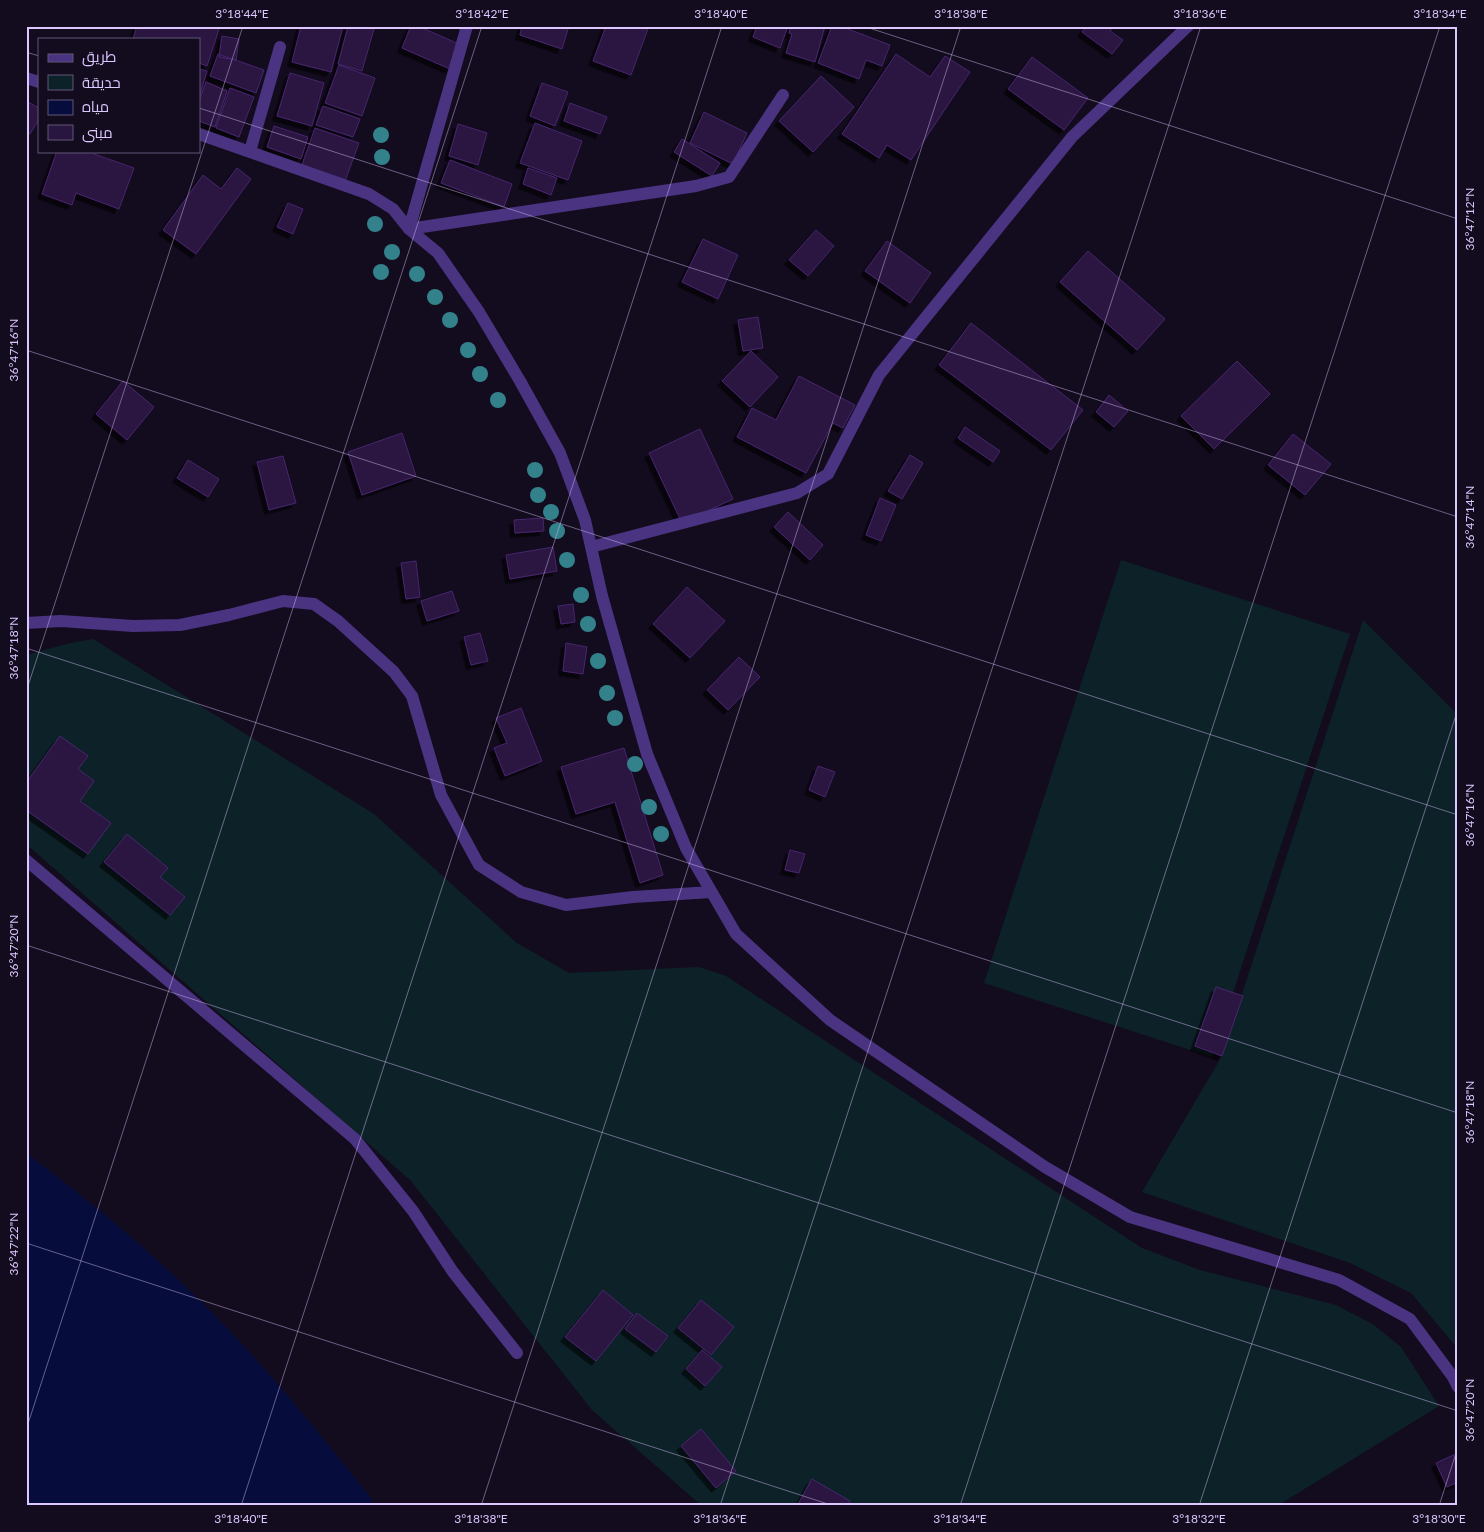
<svg xmlns="http://www.w3.org/2000/svg" width="1484" height="1532" font-family="Lato,Cairo,sans-serif">
  <defs>
    <filter id="shadow"><feDropShadow dx="-4.5" dy="4.5" stdDeviation="0" flood-color="#0009"/></filter>
  </defs>
  <rect width="100%" height="100%" fill="#130b1e"/>
  <path fill="#0d2228" d="M1121,560L1350,634L1212,1057L984,983Z
    M1363,620L1458,715V1349L1411,1293L1350,1263L1142,1192L1222,1056Z
    M93,639L374,814L517,943L569,973L699,967L726,976L1142,1248L1200,1270L1336,1305L1374,1325L1401,1347L1439,1406L1277,1506H702L592,1410L411,1181L26,844V655L70,643Z"/>
  <path fill="#060c3c" d="M26,1153C97,1206 165,1263 226,1327C278,1381 324,1440 371,1498L375,1506H26Z"/>
  <path fill="#291640" stroke="#47266e" filter="url(#shadow)" d="M137,26H220L207,66L199,63V39H133Z
    M301,26H343L331,72L292,62Z
    M348,26H365L374,29L362,71L338,64Z
    M411,26H418L461,45L450,69L402,48Z
    M522,26H569L562,49L520,35Z
    M606,26H649L631,75L593,61Z
    M757,26H788L780,48L753,37Z
    M791,26H825L815,62L786,53L792,34L789,33Z
    M832,26H840L890,45L882,66L866,60L859,79L818,63Z
    M1086,26H1114L1110,31L1123,40L1112,54L1082,32Z
    M222,36L239,39L236,60L219,57Z
    M218,54L264,70L256,93L210,76Z
    M896,54L930,77L945,56L970,72L911,160L887,145L879,158L842,134Z
    M1032,57L1088,98L1064,130L1008,89Z
    M339,65L375,78L362,116L325,103Z
    M199,69L207,71L199,98Z
    M290,73L324,83L312,126L277,116Z
    M821,76L854,107L813,152L779,121Z
    M206,82L227,91L215,127L199,121V101Z
    M542,83L568,92L555,126L530,116Z
    M230,88L254,97L239,137L216,128Z
    M26,101L39,108V119L30,134L26,132Z
    M570,103L607,117L600,134L564,121Z
    M323,106L360,119L353,137L316,125Z
    M704,112L747,133L733,164L690,143Z
    M535,123L582,141L568,180L520,163Z
    M458,124L487,133L478,165L449,156Z
    M274,126L308,137L301,159L267,147Z
    M315,128L359,143L345,181L302,165Z
    M682,139L720,163L712,176L674,152Z
    M57,151H95L94,154L134,168L119,209L76,193L72,205L42,194Z
    M450,160L512,184L504,207L441,183Z
    M237,168L251,179L196,254L163,230L203,175L221,189Z
    M528,168L557,178L551,195L523,184Z
    M288,203L303,209L293,234L277,227Z
    M816,230L834,246L808,276L789,260Z
    M703,239L738,255L718,299L682,282Z
    M887,241L931,273L910,303L865,271Z
    M1088,251L1165,319L1137,350L1060,282Z
    M758,317L763,348L743,351L738,320Z
    M971,323L1083,410L1051,450L939,365Z
    M751,351L778,377L750,407L722,381Z
    M1237,361L1270,394L1214,449L1181,416Z
    M799,376L855,405L843,428L833,423L806,473L737,437L752,408L776,420Z
    M123,381L154,407L127,440L96,414Z
    M1109,395L1128,411L1114,427L1096,412Z
    M965,427L1000,451L993,462L958,438Z
    M700,429L733,499L682,523L649,453Z
    M402,433L416,476L362,495L348,452Z
    M1293,434L1331,464L1305,495L1268,465Z
    M910,455L923,463L902,499L888,491Z
    M283,456L296,503L269,510L257,462Z
    M188,460L219,479L208,497L177,478Z
    M880,498L896,505L881,541L866,535Z
    M788,512L823,545L810,560L774,527Z
    M543,518L544,531L515,533L514,520Z
    M553,547L557,571L510,579L506,555Z
    M416,561L420,597L406,599L401,563Z
    M687,587L725,621L690,658L653,624Z
    M452,591L459,611L427,621L421,601Z
    M573,604L575,622L561,624L558,606Z
    M480,633L488,661L471,665L464,637Z
    M566,643L587,647L583,674L563,671Z
    M739,657L760,677L728,710L707,690Z
    M521,708L542,761L505,776L494,748L507,743L496,718Z
    M60,736L88,756L78,769L94,781L80,801L111,823L88,854L26,810V783Z
    M624,748L663,875L640,883L615,802L576,814L561,767Z
    M818,766L835,772L825,797L809,790Z
    M127,834L168,868L160,877L185,897L170,915L104,862Z
    M790,850L805,854L799,873L785,870Z
    M1216,987L1243,996L1222,1056L1195,1046Z
    M603,1290L633,1315L596,1361L565,1337Z
    M701,1300L734,1327L711,1355L678,1328Z
    M637,1313L668,1336L656,1352L625,1329Z
    M702,1350L722,1367L705,1386L686,1369Z
    M701,1429L736,1471L716,1488L681,1446Z
    M1458,1453V1482L1447,1487L1436,1463Z
    M812,1479L850,1501L848,1506H797Z"/>
  <g fill="none" stroke-linecap="round" stroke-linejoin="round">
    <path stroke="#4a3380" stroke-width="12" d="M467,26L409,229L696,186L729,177L783,95
      M26,78L39,82
      M199,134L369,194L393,209L409,229L438,253L479,312L520,381L560,453L585,520L602,596L647,754L686,848L736,934L830,1020L1045,1167L1130,1217L1339,1280L1410,1319L1453,1377L1458,1387
      M250,151L280,47
      M591,547L797,493L828,474L879,375L1072,137L1188,26
      M26,623L61,621L133,626L180,625L229,615L283,601L314,604L338,621L394,672L412,696L441,795L479,865L521,892L566,905L633,897L711,892
      M26,860L355,1139L413,1211L453,1272L517,1353"/>
  </g>
  <g fill="#33828b">
    <circle cx="381" cy="135" r="8"/>
    <circle cx="382" cy="157" r="8"/>
    <circle cx="375" cy="224" r="8"/>
    <circle cx="392" cy="252" r="8"/>
    <circle cx="381" cy="272" r="8"/>
    <circle cx="417" cy="274" r="8"/>
    <circle cx="435" cy="297" r="8"/>
    <circle cx="450" cy="320" r="8"/>
    <circle cx="468" cy="350" r="8"/>
    <circle cx="480" cy="374" r="8"/>
    <circle cx="498" cy="400" r="8"/>
    <circle cx="535" cy="470" r="8"/>
    <circle cx="538" cy="495" r="8"/>
    <circle cx="551" cy="512" r="8"/>
    <circle cx="557" cy="531" r="8"/>
    <circle cx="567" cy="560" r="8"/>
    <circle cx="581" cy="595" r="8"/>
    <circle cx="588" cy="624" r="8"/>
    <circle cx="598" cy="661" r="8"/>
    <circle cx="607" cy="693" r="8"/>
    <circle cx="615" cy="718" r="8"/>
    <circle cx="635" cy="764" r="8"/>
    <circle cx="649" cy="807" r="8"/>
    <circle cx="661" cy="834" r="8"/>
  </g>
  <path fill="none" stroke="#dcc8ff" stroke-width="1" stroke-opacity="0.45" d="M863,26L1458,219M26,52L39,56M199,108L1458,517M26,350L1458,815M26,648L1458,1113M26,692L243,26M26,945L1458,1411M26,1243L834,1506M26,1430L482,26M241,1506L722,26M481,1506L961,26M720,1506L1201,26M960,1506L1440,26M1199,1506L1458,709M1439,1506L1458,1447"/>
  <rect width="1484" height="1532" fill="none" stroke="#130b1e" stroke-width="55"/>
  <rect x="38" y="38" width="162" height="115" fill="#130b1e" stroke="#635778"/>
  <rect x="48" y="54" width="25" height="8" fill="#4a3380" stroke="#635778"/>
  <text x="82" y="62" font-size="15" fill="#dcc8ff">طريق</text>
  <rect x="48" y="75" width="25" height="15" fill="#0d2228" stroke="#635778"/>
  <text x="82" y="88" font-size="15" fill="#dcc8ff">حديقة</text>
  <rect x="48" y="100" width="25" height="15" fill="#060c3c" stroke="#635778"/>
  <text x="82" y="112" font-size="15" fill="#dcc8ff">مياه</text>
  <rect x="48" y="125" width="25" height="15" fill="#291640" stroke="#635778"/>
  <text x="82" y="138" font-size="15" fill="#dcc8ff">مبنى</text>
  <rect x="28" y="28" width="1428" height="1476" fill="none" stroke="#dcc8ff" stroke-width="2"/>
  <g font-size="12" text-anchor="middle" fill="#dcc8ff">
    <text x="242" y="18">3°18'44"E</text>
    <text x="482" y="18">3°18'42"E</text>
    <text x="721" y="18">3°18'40"E</text>
    <text x="961" y="18">3°18'38"E</text>
    <text x="1200" y="18">3°18'36"E</text>
    <text x="1440" y="18">3°18'34"E</text>
    <text transform="translate(1470 219) rotate(-90)" y="4">36°47'12"N</text>
    <text transform="translate(14 350) rotate(-90)" y="4">36°47'16"N</text>
    <text transform="translate(1470 517) rotate(-90)" y="4">36°47'14"N</text>
    <text transform="translate(14 648) rotate(-90)" y="4">36°47'18"N</text>
    <text transform="translate(1470 815) rotate(-90)" y="4">36°47'16"N</text>
    <text transform="translate(14 946) rotate(-90)" y="4">36°47'20"N</text>
    <text transform="translate(1470 1112) rotate(-90)" y="4">36°47'18"N</text>
    <text transform="translate(14 1244) rotate(-90)" y="4">36°47'22"N</text>
    <text transform="translate(1470 1410) rotate(-90)" y="4">36°47'20"N</text>
    <text x="241" y="1523">3°18'40"E</text>
    <text x="481" y="1523">3°18'38"E</text>
    <text x="720" y="1523">3°18'36"E</text>
    <text x="960" y="1523">3°18'34"E</text>
    <text x="1199" y="1523">3°18'32"E</text>
    <text x="1439" y="1523">3°18'30"E</text>
  </g>
</svg>
